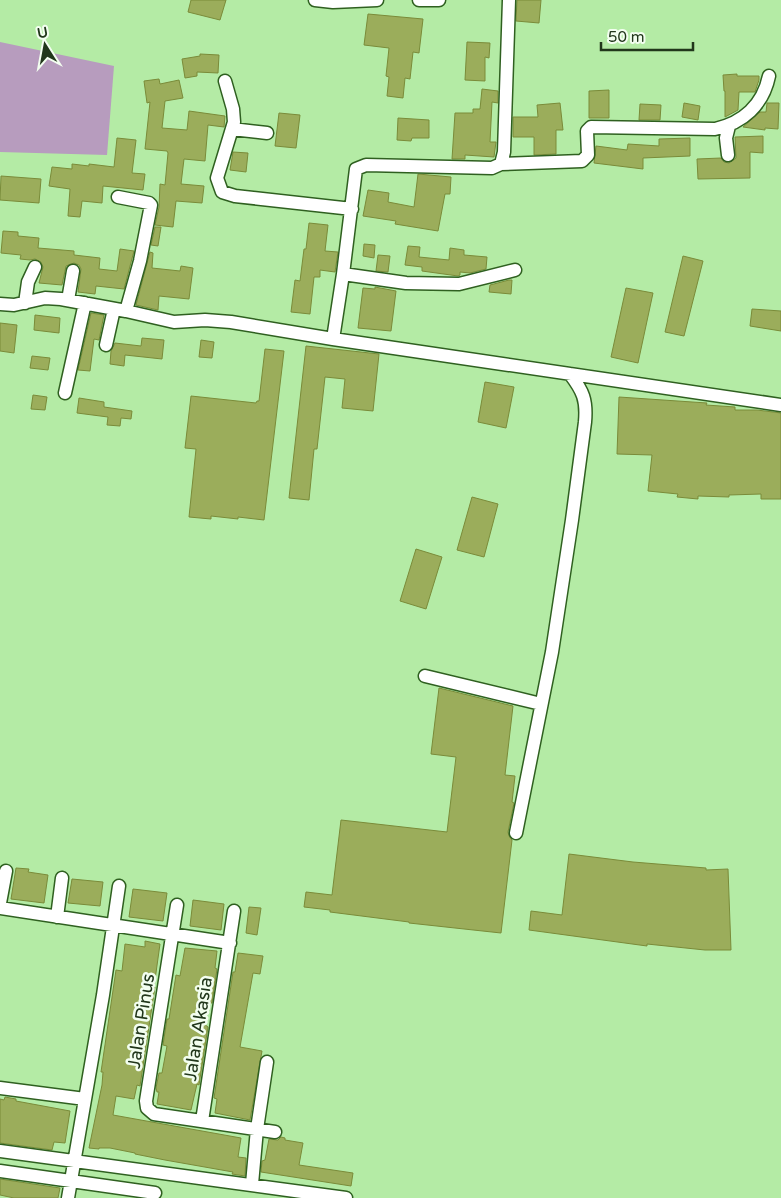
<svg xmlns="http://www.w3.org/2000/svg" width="781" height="1198" font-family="'Varela Round',sans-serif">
  <rect width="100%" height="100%" fill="#b4eba5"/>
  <path fill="#b79cbe" d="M0,42L114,66L107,155L0,152Z"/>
  <path fill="#9bad5b" stroke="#7a8b39" d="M191,0H226L220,20L188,12Z
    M517,0H541L539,23L516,21Z
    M368,14L423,19L419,53L413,52L410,79L405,78L403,98L387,96L389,77L386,76L389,48L364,45Z
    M467,42L490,43L489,58L485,57V81L465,80Z
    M200,54L219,55L218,73L197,72V76L185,78L182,59L200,56Z
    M737,74V76H759V80L755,92H739L738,110L725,117V91H724L723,75Z
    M159,79L160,84L179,80L183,98L165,101L162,128L187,130L189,111L225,116L224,127L208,125L205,161L184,159L181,184L204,186L202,203L176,201L173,227L155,225L159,207L160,184L165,185L168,153L167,151L145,149L150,102L147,103L144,81Z
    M482,89L498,91V103L492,102L490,142H496L494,157L465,155V159H452L455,113H473V109H480Z
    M609,90V118H589V91Z
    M560,103L563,130H556V154L534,155V137H513V117H538L537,105Z
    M684,103L700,106L698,120L682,117Z
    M767,103H779L778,129L765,128V130L743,127L760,112H766Z
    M640,104L661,105L660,120H639Z
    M279,113L300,115L296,148L275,146Z
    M398,118L429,120V138H412L411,141L397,140Z
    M763,136V153L750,152V178L698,179L697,159L721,158L724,162L729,163L736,158L735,137Z
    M117,138L136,140L132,173L145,174L143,190L103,186L102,203L82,201L80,217L68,216L70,189L49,186L52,167L72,169V164L89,166V164L114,167Z
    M690,138V156L643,158V169L594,163L596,146L627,150L628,144L659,146V139Z
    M233,152L248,153L246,172L230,170Z
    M418,174L451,177L450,194H445L438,231L395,224L396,221L363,216L368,190L389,193L388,202L414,207Z
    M1,176L41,179L39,203L0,200Z
    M309,223L328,225L325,251L338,252L335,272L320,270V277H314L310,314L291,312L295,280L300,281L304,249H306Z
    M155,227H161L158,246L151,245Z
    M3,231L18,232V236L39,238L38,248L74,251V255L100,258L99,269L117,271L120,249L134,251L124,289L96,286L95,294L78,292L81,269L79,265L74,263L66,266L62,285L39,283L43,267L41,262L35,259L30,260L20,259L21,255L1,253Z
    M364,244L375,245L374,258L363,256Z
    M408,246L420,247L419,257L449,260L450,248L464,250V255L487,257L486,269L470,273L460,272V275L458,276L422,271V267L405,265Z
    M150,252L153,253L152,268L180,271L181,266L193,268L189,299L159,296L158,310L136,305Z
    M378,255L390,256L388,272L376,271Z
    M683,256L703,261L684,336L665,332Z
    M509,280H512L511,294L489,292L490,285Z
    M375,287L396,291L391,331L358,328L363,288L375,289Z
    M626,288L653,293L638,363L611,357Z
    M752,309L781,311V331L750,326Z
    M91,313L104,315L99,340L94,339L90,371L78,370Z
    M35,315L60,318L59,333L34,330Z
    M0,323L17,325L14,353L0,351Z
    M142,338L164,340L162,359L125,355L124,366L110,364L111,351L115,343L141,346Z
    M201,340L214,342L212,358L199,357Z
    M306,346L379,354L373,411L342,408L345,379L325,377L317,449H314L309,500L289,498Z
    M265,349L284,351L264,520L238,517V519L211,516V519L189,517L196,449L185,448L191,396L256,403L257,401H259Z
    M32,356L50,358L48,370L30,368Z
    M485,382L514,387L506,428L478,422Z
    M33,395L47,397L45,410L31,409Z
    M619,397L707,403L706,405L735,407V410H757L781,413V499H761V494L729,495V497L698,496V499L677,497L678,494L648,491L652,455L617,454Z
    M79,398L104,402V407L132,411L131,419L121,418L120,426L107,425L108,417L77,413Z
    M472,497L498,504L484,557L457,550Z
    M416,549L442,557L426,609L400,601Z
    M439,688L513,706L505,775L515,776L512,802L514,803L508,832L509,836L512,840L501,933L409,923V922L330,912V910L304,907L306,892L332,895L341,820L447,832L456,757L431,754Z
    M569,854L633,862L706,868V870L728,869L731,950H705L647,944V946L529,930L531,911L562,915Z
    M16,868L29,869L28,872L48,875L44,903L11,899Z
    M72,879L103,882L100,906L68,903Z
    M133,889L167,893L163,921L129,917Z
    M193,900L224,904L221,930L190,926Z
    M249,907L261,908L257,935L246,933Z
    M145,941L160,944L154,987H155L140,1086L137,1085L134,1099L116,1096L113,1115L241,1138L238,1157L246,1158L245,1176L232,1174L233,1172L165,1160L135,1154V1153L110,1148H99V1149L89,1148L102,1085L103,1072H101L116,970L122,971L125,944L145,947Z
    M185,948L217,951L215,968L217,969L212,1003H208L204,1024L208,1027L199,1085L197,1084L191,1110L157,1104L159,1092H157L156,1088L159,1073H162L167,1046L163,1045L167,1019H169L176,975L180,976Z
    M238,953L263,956L260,974L253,973L240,1047L262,1051L250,1120L215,1113L217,1099L214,1098L233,972H235Z
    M5,1097L16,1099V1101L70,1111L65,1143L54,1142L52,1150L0,1143V1099L4,1100Z
    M281,1137L285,1138V1140L303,1143L299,1165L353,1173L351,1186L261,1172L262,1161L265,1160L269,1139L278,1140Z
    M0,1179L60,1188L58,1198H14L0,1195Z"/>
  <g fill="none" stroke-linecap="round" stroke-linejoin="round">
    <defs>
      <path id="minor" d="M315,0L333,2L377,0
        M419,0H439
        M225,81L233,109L234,122L217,178L222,192L235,196L352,209
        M232,129L267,133
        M728,155L726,138L729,126
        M501,164L582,161L588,155L587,131L591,127L715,129C743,123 763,105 769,76
        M118,197L149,203L151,205L140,261L126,311
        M343,274L406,283L459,284L515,270
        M68,300L73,271
        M25,303L28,282L35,267
        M0,304L14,305L45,298L61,299L126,311L174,322L205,320L231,322L333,339L781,405
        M333,339L343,274L356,169L366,165L492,168L501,164L504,152L509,0
        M106,345L114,309
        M65,393L85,303
        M425,676L541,704
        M516,833L552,652L572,520L585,422C587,400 583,391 570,374
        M0,903L6,871
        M177,905L146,1101L147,1108L154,1114L275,1132
        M0,908L230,943
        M57,917L62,878
        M0,1088L85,1099
        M202,1121L234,911
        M0,1151L346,1198
        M0,1171L155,1193
        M252,1184L257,1129L267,1062
        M68,1198L103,995L119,886"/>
    </defs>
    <use href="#minor" stroke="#2f6020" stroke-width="15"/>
    <use href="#minor" stroke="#fff" stroke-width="12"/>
  </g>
  <g text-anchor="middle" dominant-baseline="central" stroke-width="5" stroke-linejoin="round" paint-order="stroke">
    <g font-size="18" fill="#21371b" stroke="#f3fef0">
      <text transform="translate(141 1021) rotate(-81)">Jalan Pinus</text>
      <text transform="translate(198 1029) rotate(-81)">Jalan Akasia</text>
    </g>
  </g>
  <g transform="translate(45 45) rotate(349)" stroke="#f3fef0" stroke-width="4" paint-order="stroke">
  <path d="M0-4L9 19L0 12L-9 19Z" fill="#21371b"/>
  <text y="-8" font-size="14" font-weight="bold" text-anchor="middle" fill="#21371b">U</text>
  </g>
  <path d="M601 42v8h92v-8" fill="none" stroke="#21371b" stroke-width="2.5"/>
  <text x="608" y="42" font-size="15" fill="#21371b" stroke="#f3fef0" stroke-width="4" paint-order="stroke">50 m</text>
</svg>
